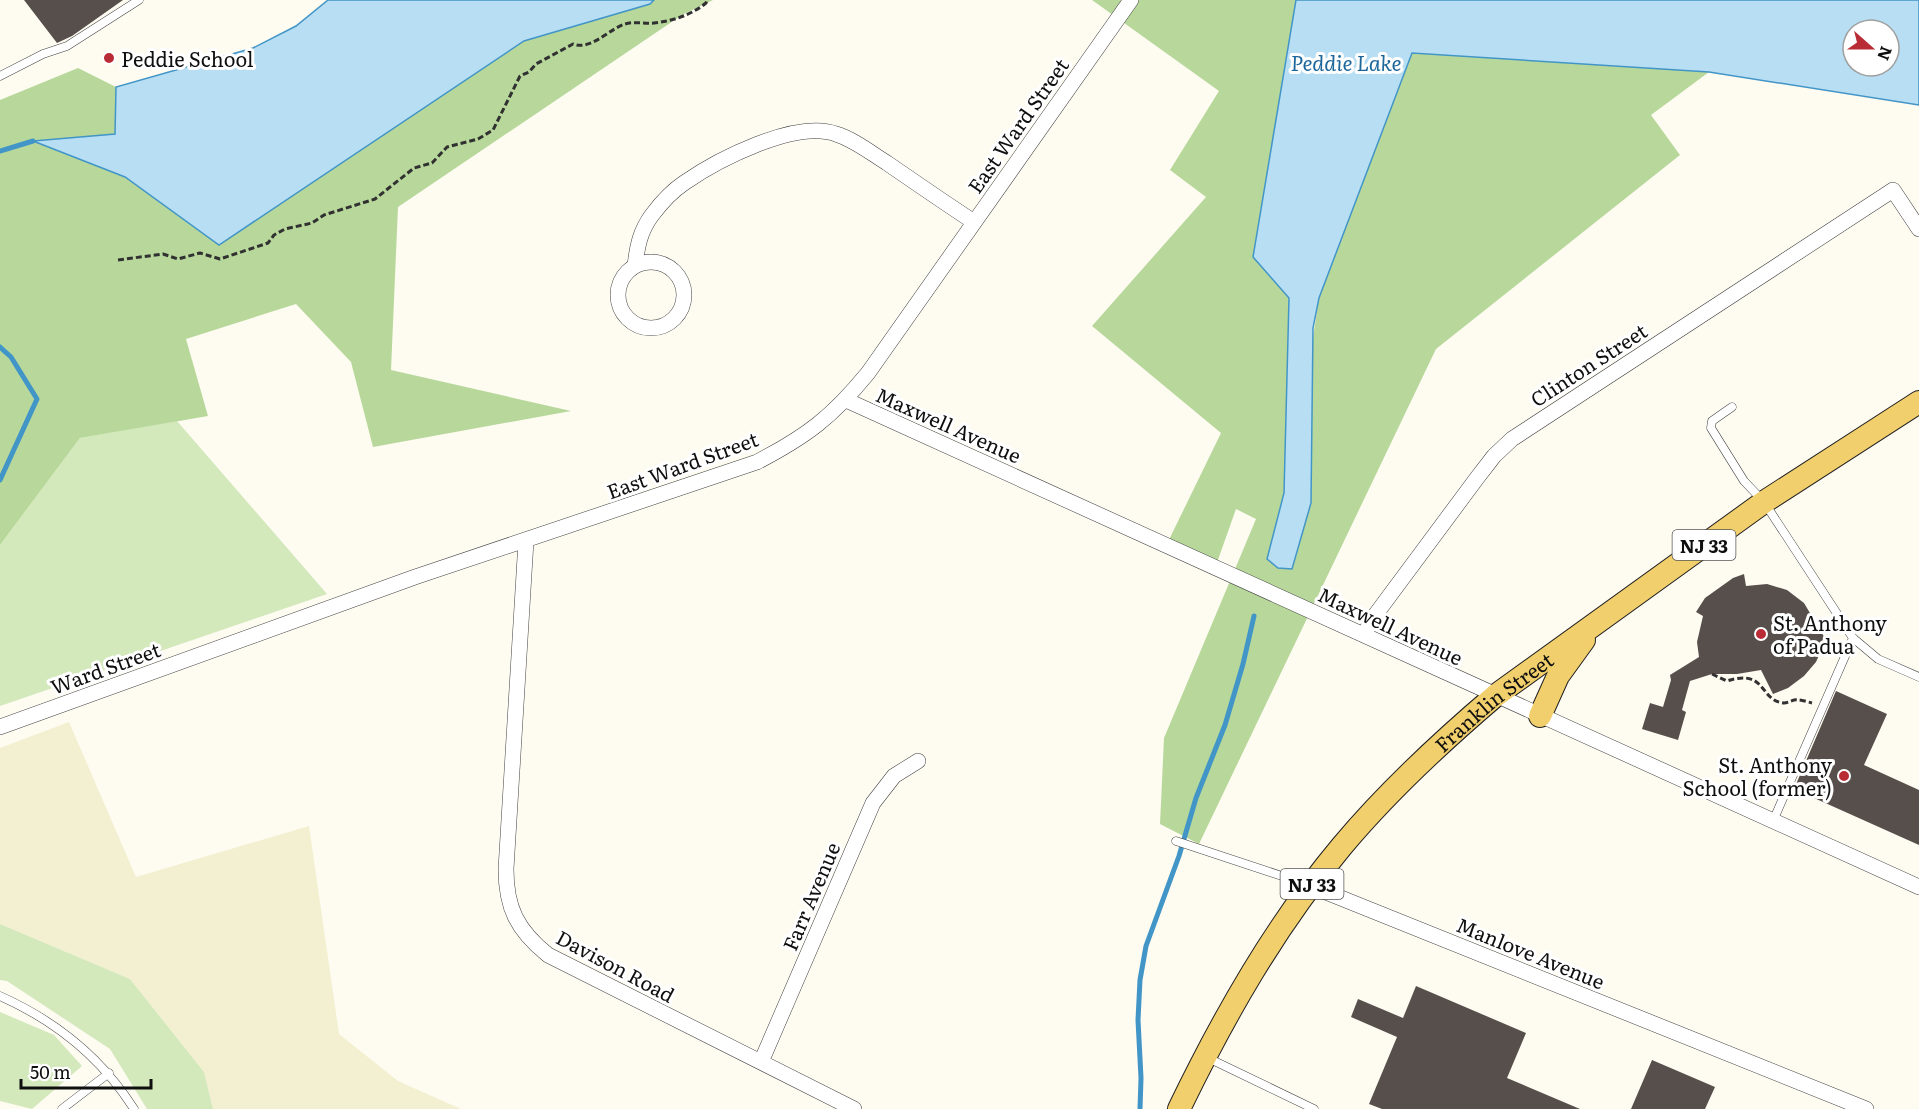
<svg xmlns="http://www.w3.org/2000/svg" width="1919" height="1109" font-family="Literata,serif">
  <rect width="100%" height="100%" fill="#fefbf1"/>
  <path fill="#f3f0d2" d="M69,722L136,877L309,826L339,1034L398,1081L461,1109H213L204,1072L130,979L0,924V748Z"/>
  <path fill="#d3e8bb" d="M177,421L327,594L0,706V545L80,438Z
    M0,924L130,979L204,1072L213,1109H147L110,1049L7,981L0,980Z
    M0,1012L54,1035L82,1066L32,1109L0,1101Z"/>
  <path fill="#b8d89b" d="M654,0H713L682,15L398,207L391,370L571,411L373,447L351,362L296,304L186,339L208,416L80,438L0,545V100L78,68L116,87L115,134L35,141L125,177L219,245L524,41L650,4Z
    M1092,0H1296L1253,257L1289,297L1284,493L1267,559L1278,568L1319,298L1412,53L1709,72L1651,115L1680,155L1436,349L1199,844L1160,824L1164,738L1256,519L1236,509L1214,571L1164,550L1221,433L1092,326L1206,197L1170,170L1219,91Z"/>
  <path fill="#b8def3" stroke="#4295c7" stroke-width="1.5" fill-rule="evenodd" d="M328,0H654L650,4L524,41L219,245L125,177L33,141L115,134L116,87L253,48L296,26Z
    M1296,0H1919V105L1709,72L1412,53L1319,298L1313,328L1311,503L1292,569L1278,568L1267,559L1284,493L1289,298L1253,257ZM1853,30H1889V66H1853Z"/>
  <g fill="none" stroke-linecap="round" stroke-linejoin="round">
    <path stroke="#4295c7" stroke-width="5" d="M0,151L33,141
      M0,347L11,357L37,399L0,480
      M1140,1109L1141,1078L1138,1020L1140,980L1146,946L1179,856L1196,798L1225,725L1243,664L1254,616"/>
  </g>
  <path fill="#574f4b" d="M24,0H123L72,36L57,43Z
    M1744,574L1746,586L1767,584L1787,590L1804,603L1826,640L1817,647L1820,653L1816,662L1804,676L1788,688L1773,694L1761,670L1737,674H1712L1690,681L1682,710L1686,712L1678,740L1642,729L1650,703L1663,707L1671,680L1670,675L1699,657L1697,642L1703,616L1696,612L1705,598L1733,578Z
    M1836,691L1887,714L1864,765L1919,790V845L1794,789Z
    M1416,986L1526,1033L1507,1078L1580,1109H1382L1369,1104L1397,1037L1351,1017L1358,999L1403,1018Z
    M1652,1060L1715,1087L1705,1109H1631Z"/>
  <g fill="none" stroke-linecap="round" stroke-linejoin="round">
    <defs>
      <path id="lane" d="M0,76L43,54L67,46L139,0
        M1732,407L1712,421L1711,428L1744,481L1764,502L1853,638L1878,659L1919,677
        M1773,821L1853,638
        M1176,841L1309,885
        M0,996C56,1021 101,1057 134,1109
        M1208,1058L1314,1109
        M62,1109L109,1073"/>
      <path id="street" d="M618 295a33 33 0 1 1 66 0a33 33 0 1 1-66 0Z
        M635,266C637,247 640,231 652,215C661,203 672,191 684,183C717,160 796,119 836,134C855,140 871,153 887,163C916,183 945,203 974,222
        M846,400L1919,887
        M526,541L506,869C506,908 517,930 548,955L854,1109
        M1364,635L1373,618L1477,478L1494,456L1512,439L1893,190L1919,229
        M0,727L415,577L757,462C807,436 832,417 868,373L1131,0
        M1311,886L1866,1109
        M761,1062L873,803L894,776L918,761"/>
      <g id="primary">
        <path d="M1540,716L1558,676L1584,640"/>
        <path id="s1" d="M1179,1109C1224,1016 1275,926 1342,846C1388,791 1441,742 1495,696L1764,502L1919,402"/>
      </g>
    </defs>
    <use href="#lane" stroke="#424242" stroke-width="9"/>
    <use href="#street" stroke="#424242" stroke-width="16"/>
    <use href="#primary" stroke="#202020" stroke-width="24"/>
    <path stroke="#313131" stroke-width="3" stroke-dasharray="6 3" stroke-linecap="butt" d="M118,260L163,254L178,259L200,253L220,259L268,243L274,235L285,229L312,223L324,215L375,199L414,168L432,163L447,147L478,139L493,130L520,76L529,72L536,64L573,44C591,51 609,29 625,24C635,21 644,24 654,23C673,21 691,15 706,3L707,0
      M1712,674L1727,681C1767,668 1759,701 1784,703C1789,703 1793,699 1798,700C1802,700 1808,702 1812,703"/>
    <use href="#lane" stroke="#fff" stroke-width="8"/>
    <use href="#street" stroke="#fff" stroke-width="15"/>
    <use href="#primary" stroke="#f2cf6d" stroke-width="22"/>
  </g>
  <g fill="#b92c36" stroke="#fff" stroke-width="2">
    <circle cx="109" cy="58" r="6"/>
    <circle cx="1761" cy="634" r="6"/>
    <circle cx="1844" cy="776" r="6"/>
  </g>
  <g text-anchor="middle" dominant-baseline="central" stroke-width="6" stroke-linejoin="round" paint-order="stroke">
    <g fill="#fff" stroke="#575757" stroke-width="1.5">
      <rect x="1672.5" y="530" width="63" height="30" rx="4.5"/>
      <rect x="1280.5" y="869" width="63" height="30" rx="4.5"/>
    </g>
    <g font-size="18" font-weight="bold" fill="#0f0f0f">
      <text x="1704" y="545">NJ 33</text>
      <text x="1312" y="884">NJ 33</text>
    </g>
    <g font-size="20" fill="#0f0f0f" stroke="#fff" text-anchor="start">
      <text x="121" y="58">Peddie School</text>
      <text x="1773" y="622">St. Anthony<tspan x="1773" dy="23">of Padua</tspan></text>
      <text x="1832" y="764" text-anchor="end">St. Anthony<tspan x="1832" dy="23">School (former)</tspan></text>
    </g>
    <g font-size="20" fill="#0f0f0f" stroke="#fff">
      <text transform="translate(1017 125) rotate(-55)">East Ward Street</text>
      <text transform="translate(1588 364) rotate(-33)">Clinton Street</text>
      <text transform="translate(949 424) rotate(24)">Maxwell Avenue</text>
      <text transform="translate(682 464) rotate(-20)">East Ward Street</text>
      <text transform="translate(1391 625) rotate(25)">Maxwell Avenue</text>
      <text transform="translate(105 667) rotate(-20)">Ward Street</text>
      <text stroke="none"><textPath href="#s1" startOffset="520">Franklin Street</textPath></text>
      <text transform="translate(810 896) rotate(-67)">Farr Avenue</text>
      <text transform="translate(1531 952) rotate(22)">Manlove Avenue</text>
      <text transform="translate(616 965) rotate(28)">Davison Road</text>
    </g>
    <g font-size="21" font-style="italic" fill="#1d679b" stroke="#fff">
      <text x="1346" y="61">Peddie Lake</text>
    </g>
  </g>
  <g transform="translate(1871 48) rotate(111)"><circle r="28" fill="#ffffff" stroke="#9f9f9f" stroke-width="1.5"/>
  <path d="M0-4.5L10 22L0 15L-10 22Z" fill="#b92c36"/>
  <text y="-9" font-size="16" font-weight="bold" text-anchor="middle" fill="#0f0f0f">N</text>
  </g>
  <path d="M21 1079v9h130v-9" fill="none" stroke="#0f0f0f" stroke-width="3"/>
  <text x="30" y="1079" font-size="18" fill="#0f0f0f" stroke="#ffffff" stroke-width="4.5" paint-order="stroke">50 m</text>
</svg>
